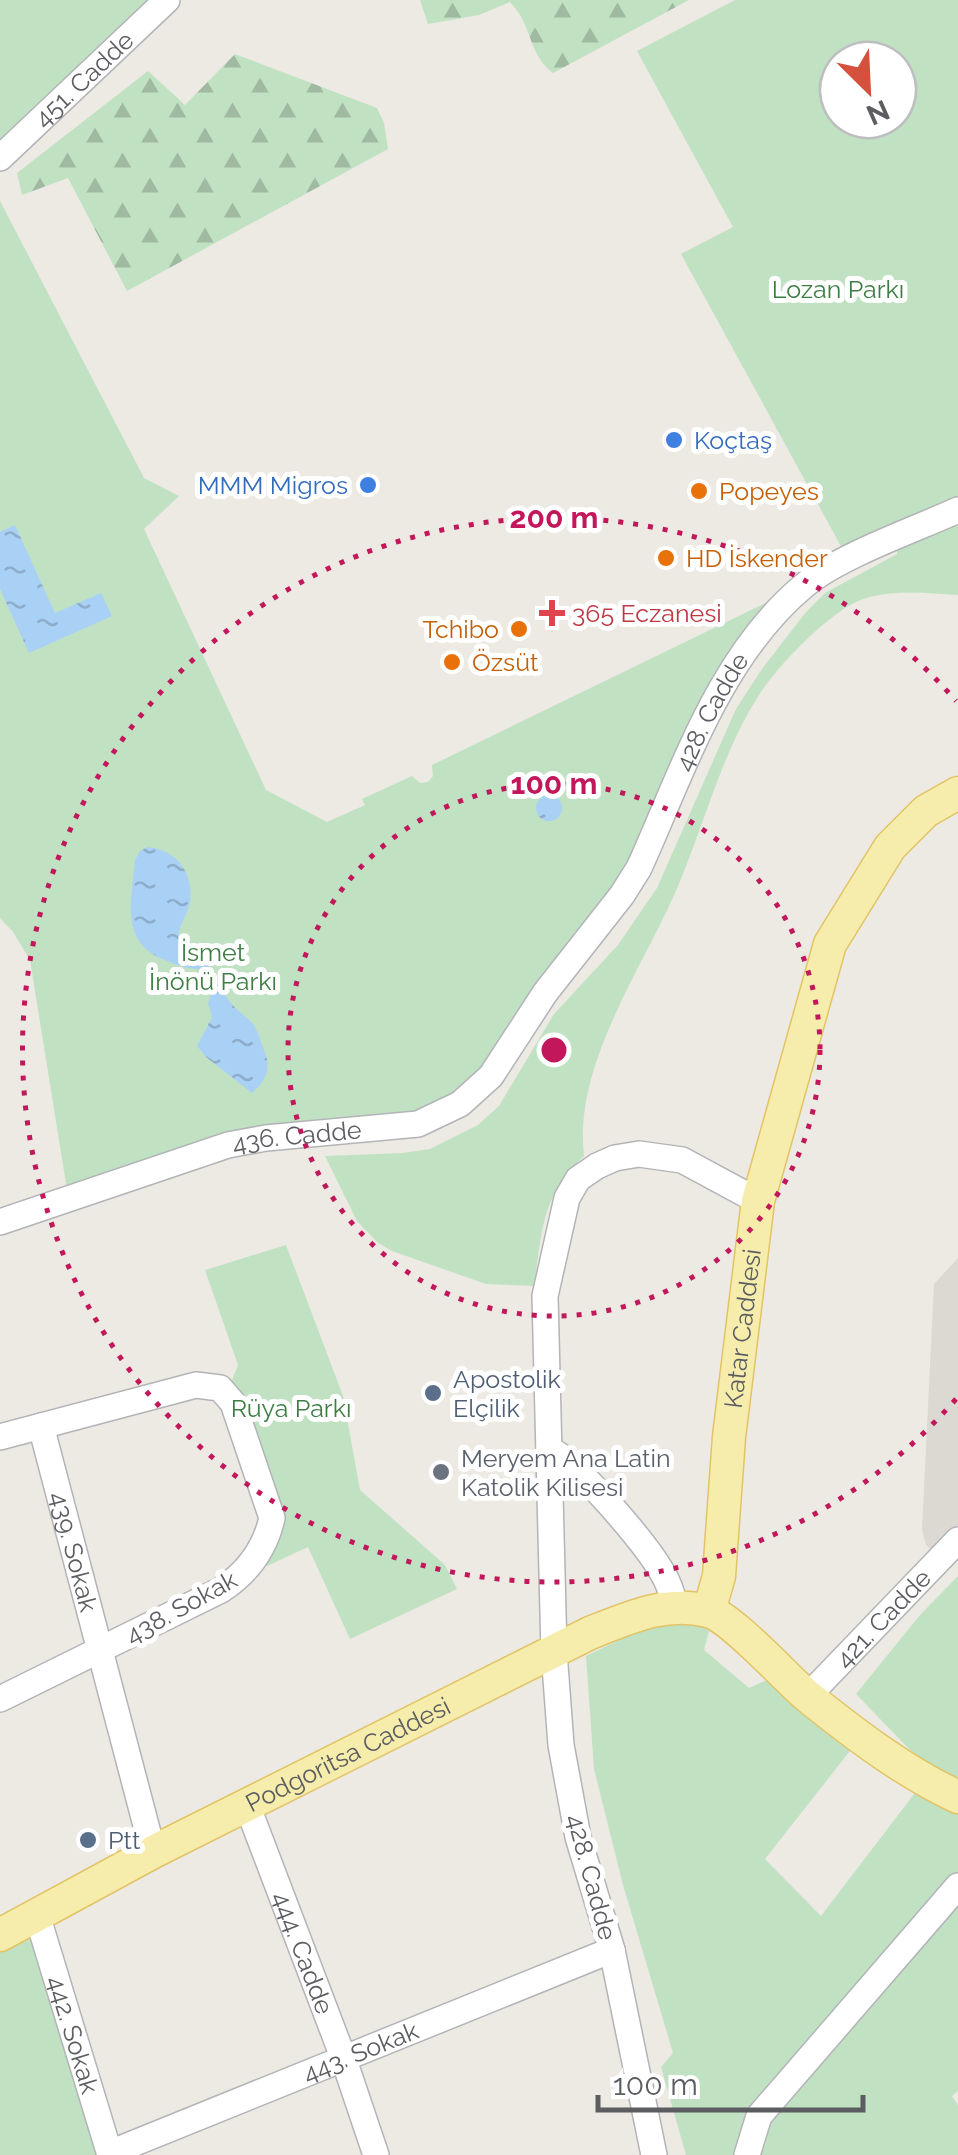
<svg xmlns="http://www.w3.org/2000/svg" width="958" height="2155" font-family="Raleway,sans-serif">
  <defs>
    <pattern id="forest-firs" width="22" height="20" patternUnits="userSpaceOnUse" patternTransform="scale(2.5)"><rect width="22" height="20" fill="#c1e1c3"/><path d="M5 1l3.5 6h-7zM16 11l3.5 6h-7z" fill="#a0baa2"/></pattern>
    <pattern id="water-ripples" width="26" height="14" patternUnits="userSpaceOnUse" patternTransform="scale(2.5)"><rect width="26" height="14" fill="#a9d1f5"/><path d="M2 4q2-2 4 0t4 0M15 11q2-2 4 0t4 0" fill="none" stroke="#8dadca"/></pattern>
  </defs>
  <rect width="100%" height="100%" fill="#eceae2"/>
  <path fill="#dbd9d1" d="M958,1258V1540L940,1558L926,1545L922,1530L934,1284Z"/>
  <path fill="#c1e1c3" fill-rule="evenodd" d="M0,0H167L0,158Z
    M735,0H958V595C923,593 878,587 847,607C818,625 780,664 761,692C725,746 707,814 683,874C649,961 573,1059 584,1156C541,1194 542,1233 534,1286L486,1284L392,1251L377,1242L357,1221L325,1156L403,1153L430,1149L478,1125L499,1106L554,1014L618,945L657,888L736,709L762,669L806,612L825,593L897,554V540L848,559L681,254L733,227L637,51ZM838,60H898V120H838Z
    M0,201L144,478L179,496L144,529L266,790L327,822L365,805L362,799L412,776L420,783L428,782L433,776L432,765L807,583L769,621L639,868L460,1104L312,1134L68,1196L30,960L13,932L0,918Z
    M286,1245L343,1396L360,1490L445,1565L457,1589L350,1639L308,1547L267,1566L255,1559L267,1535L227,1393L238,1365L205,1270Z
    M958,1576V1787L937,1778L856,1694L920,1615Z
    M694,1621L709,1631L704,1650L749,1688L767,1680L853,1747L765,1859L821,1916L924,1781L958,1797V2091L952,2096L958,2105V2155H686L661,2067L673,2053L623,1885L594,1769L586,1656L646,1627Z
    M37,1915L110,2155H0V1935Z"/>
  <path fill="url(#forest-firs)" d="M420,0H689L553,73C527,53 534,27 510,2L479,15L428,24Z
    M235,54L377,108L384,123L388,149L127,291L68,178L22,195L17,173L148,71L185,105Z"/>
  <path fill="url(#water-ripples)" d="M15,525L55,613L101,593L112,616L29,653L0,589V532Z
    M536 808a13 13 0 1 1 26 0a13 13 0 1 1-26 0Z
    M148,847C177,850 194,873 190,902C188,913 181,922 179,932C178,943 184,953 191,960L205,962C216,974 220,989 230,1002C237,1011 246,1016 253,1024C257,1029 260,1039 262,1045C272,1068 269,1077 252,1093L206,1057L197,1046L212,1017L208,1003C214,989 211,981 201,969C186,969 175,964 162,959C119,940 132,899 135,860L140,851Z"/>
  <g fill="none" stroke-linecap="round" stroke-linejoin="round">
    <defs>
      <g id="minor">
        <path id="s1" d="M0,158L167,0"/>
        <path id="s2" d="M0,1222L228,1145L266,1138L418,1124L460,1104L491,1076L545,993L622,895L639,868C683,771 720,654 806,584C842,555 914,530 958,510"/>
        <path id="s3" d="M41,1426L153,1852"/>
        <path d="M0,1437L196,1385L220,1388L233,1403L272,1518C265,1549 247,1573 221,1590L0,1699"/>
        <path d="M549,1449C576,1461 646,1544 662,1572C669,1583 673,1596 676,1609"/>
        <path id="s4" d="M808,1696L958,1540"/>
        <path id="s5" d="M247,1805L343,2057L376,2155"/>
        <path id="s6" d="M37,1915L110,2155"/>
        <path id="s7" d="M110,2153L612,1950"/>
        <path d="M654,2155L612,1950L578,1837L561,1745L554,1652L545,1296L567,1198L578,1179L597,1166L615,1158L639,1154L682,1160L758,1201"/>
        <path d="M747,2155L759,2116L958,1886"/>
      </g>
      <g id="major">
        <path id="s8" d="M709,1611L719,1576L729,1437L758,1201L830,944L890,847L926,811L958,793"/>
        <path id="s9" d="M0,1935L153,1852L590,1633C628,1618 666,1600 708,1611C732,1618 784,1676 806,1695C853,1733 904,1772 958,1797"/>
      </g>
    </defs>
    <use href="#minor" stroke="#b3b4b8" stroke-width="28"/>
    <use href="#major" stroke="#e2c466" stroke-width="35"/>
    <use href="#minor" stroke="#fff" stroke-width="25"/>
    <use href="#major" stroke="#f6edad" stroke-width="32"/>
  </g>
  <g fill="none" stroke="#c2185b" stroke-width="5" stroke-dasharray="5 10">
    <circle cx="554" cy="1050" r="266"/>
    <path d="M956 1399A532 532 0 1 1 956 701"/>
  </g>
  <g fill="#3f7fe0" stroke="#fff" stroke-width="4">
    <circle cx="674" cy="440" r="10"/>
    <circle cx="368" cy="485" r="10"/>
  </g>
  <g fill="#e8710a" stroke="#fff" stroke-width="4">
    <circle cx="699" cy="491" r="10"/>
    <circle cx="666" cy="558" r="10"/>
    <circle cx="519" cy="629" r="10"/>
    <circle cx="452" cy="662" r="10"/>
  </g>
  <path fill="#e0444e" stroke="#fff" stroke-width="4" d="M547 598h10v10h10v10h-10v10h-10v-10h-10v-10h10z"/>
  <g fill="#5c6f8a" stroke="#fff" stroke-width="4">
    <circle cx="433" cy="1393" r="10"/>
    <circle cx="88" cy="1840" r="10"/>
  </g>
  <circle fill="#6b7280" stroke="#fff" stroke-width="4" cx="441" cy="1472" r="10"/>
  <g text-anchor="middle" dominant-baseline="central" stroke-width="10" stroke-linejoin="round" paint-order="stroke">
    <g font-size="25" fill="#5b5d61" stroke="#fff">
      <text stroke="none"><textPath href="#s1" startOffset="115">451. Cadde</textPath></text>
      <text stroke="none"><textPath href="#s2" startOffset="948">428. Cadde</textPath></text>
      <text stroke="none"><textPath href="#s2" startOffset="310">436. Cadde</textPath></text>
      <text stroke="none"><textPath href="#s8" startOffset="285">Katar Caddesi</textPath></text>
      <text stroke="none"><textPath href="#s3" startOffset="130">439. Sokak</textPath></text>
      <text transform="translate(181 1607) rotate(-29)">438. Sokak</text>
      <text stroke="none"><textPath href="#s4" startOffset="108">421. Cadde</textPath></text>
      <text stroke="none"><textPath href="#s9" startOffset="392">Podgoritsa Caddesi</textPath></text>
      <text transform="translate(592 1877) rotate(75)">428. Cadde</text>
      <text stroke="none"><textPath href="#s5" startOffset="158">444. Cadde</textPath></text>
      <text stroke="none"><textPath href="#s6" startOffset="125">442. Sokak</textPath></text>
      <text stroke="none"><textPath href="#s7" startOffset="270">443. Sokak</textPath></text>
    </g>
    <g font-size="25" fill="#3d7e43" stroke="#fff">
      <text x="838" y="289">Lozan Parkı</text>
      <text x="213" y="952">İsmet<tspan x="213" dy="29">İnönü Parkı</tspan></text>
      <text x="291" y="1408">Rüya Parkı</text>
    </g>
    <g font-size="25" fill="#366cbe" stroke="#fff" text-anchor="start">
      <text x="694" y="440">Koçtaş</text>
      <text x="348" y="485" text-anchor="end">MMM Migros</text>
    </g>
    <g font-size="25" fill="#c56008" stroke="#fff" text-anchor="start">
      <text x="719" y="491">Popeyes</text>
      <text x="686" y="558">HD İskender</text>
      <text x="499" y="629" text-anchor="end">Tchibo</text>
      <text x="472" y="662">Özsüt</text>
    </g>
    <g font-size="25" fill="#be3a42" stroke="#fff" text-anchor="start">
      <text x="572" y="613">365 Eczanesi</text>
    </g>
    <g font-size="25" fill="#4e5e75" stroke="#fff" text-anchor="start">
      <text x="453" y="1379">Apostolik<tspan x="453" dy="29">Elçilik</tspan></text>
      <text x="108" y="1840">Ptt</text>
    </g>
    <g font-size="25" fill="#5b616d" stroke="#fff" text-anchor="start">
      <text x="461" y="1458">Meryem Ana Latin<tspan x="461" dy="29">Katolik Kilisesi</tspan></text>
    </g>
  </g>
  <circle cx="554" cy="1050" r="15" fill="#c2185b" stroke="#fff" stroke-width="5"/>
  <g font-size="30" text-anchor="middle" font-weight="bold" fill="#c2185b" stroke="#fff" stroke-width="10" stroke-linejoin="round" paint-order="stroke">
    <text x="554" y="528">200 m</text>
    <text x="554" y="794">100 m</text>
  </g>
  <g transform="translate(868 90) rotate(156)"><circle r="48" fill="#ffffff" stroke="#bdbec0" stroke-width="2.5"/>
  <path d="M0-8L18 38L0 25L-18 38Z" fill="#d6503e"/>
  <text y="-15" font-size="28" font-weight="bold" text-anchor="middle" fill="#5b5d61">N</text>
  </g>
  <path d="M598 2095v15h265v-15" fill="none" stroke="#5b5d61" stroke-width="5"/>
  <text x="613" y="2095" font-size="30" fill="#5b5d61" stroke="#ffffff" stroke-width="8" paint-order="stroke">100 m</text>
</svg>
